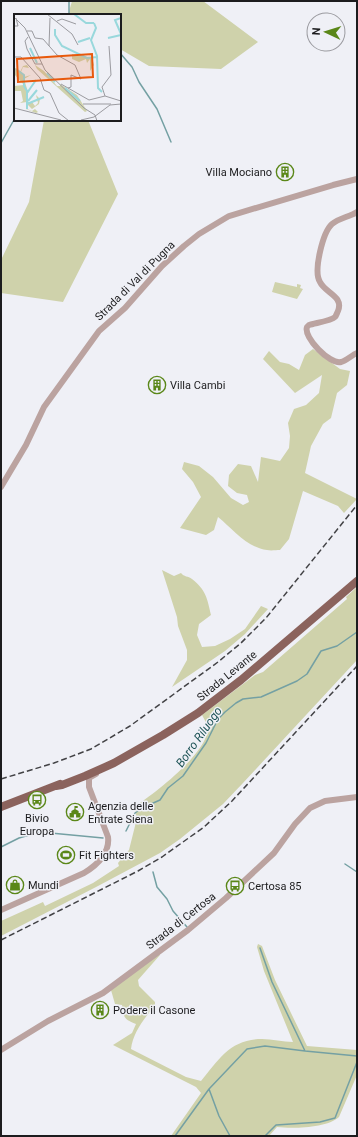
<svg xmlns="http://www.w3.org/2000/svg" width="358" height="1137" font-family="Roboto,sans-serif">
  <rect width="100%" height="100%" fill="#eff0f6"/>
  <path fill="#cfd2ab" d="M72,1H203L258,42L221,69L149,66L120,49V15H68Z
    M44,120H88L118,194L63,302L1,293V260L29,202Z
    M275,282L297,287V284L301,285L300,288L303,289L297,299L272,292Z
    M313,349L340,369L350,371L347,385L337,393L331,418L323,424L311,446L305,473L357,499L344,513L338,506L303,491L289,539L280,550C276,550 271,551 267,550C246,547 233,529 218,517L214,530L206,535L180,528L201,497L193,482L182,469L184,462L199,466L213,477L231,498L243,505L249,502L247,495L237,493L228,486L229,475L238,464L251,466L258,482L261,457L280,461L289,448L290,436L288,423L294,409L306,405L319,393L322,375L295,393L263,359L269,351L280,362L289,364L299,370L305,355Z
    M162,570L174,576L181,573C184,577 188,576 192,579C206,590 207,598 211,615L199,624L197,635L202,647L215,646L230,639L245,629L261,606L268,609L245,634L225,651L172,687L187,660V650L178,626L177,617Z
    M357,587V660L243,783L223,804L180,839L160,853L98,886L1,936V921L43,902L45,906L93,883L119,866L118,863L129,850L137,818L134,807C154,794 202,757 207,733C209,726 205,721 202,715L255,675L263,672L347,599L346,597Z
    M258,944L262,946L275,980L307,1046L357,1050V1075L339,1117C327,1128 293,1129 277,1127L269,1136H171L201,1093L196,1087L113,1045L132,1033L136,1024C123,1019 124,1017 122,1005L115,1004L111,990L159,954L160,955L138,980L139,986L155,1002V1005C145,1018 133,1032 131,1049L186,1077L201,1081C219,1059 231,1039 262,1039C272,1039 283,1042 293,1042L264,971L257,947Z"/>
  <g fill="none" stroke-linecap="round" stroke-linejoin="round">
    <path stroke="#74a0a3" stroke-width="1.5" d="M69,15V1
      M120,53L132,67L139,82L157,109L171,142
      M1,143L15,118
      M126,831L135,813L142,808L160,800L168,788L183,776L206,743L218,719L225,712L236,703L243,699L261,697L297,681L307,674L321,651L337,646L357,632
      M1,847L19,838L40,832L103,838
      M345,864L357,872
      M153,872L157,887L167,899L173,911L187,927
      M260,948L272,982L305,1051
      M209,1089L219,1116L230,1136
      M175,1136L209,1089L247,1049L265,1046L305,1051L357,1056
      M265,1136L276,1125L320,1122L335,1118L357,1062"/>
    <path stroke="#bba3a0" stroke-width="6" d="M357,212C349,217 339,218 332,224C323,232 313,271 320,282C325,293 344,296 338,311C337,313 336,316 335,317C331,321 315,323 309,325L307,327C303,337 330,365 341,362C346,361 352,355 357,353
      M1,487L26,445L44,407L99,331L125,308L162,266L184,246L199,234L229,216L333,185L357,179
      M1,910L84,873C97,865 110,853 108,837L89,787V778L96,774
      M1,1050L48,1021L103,993L188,930L226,898L274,853L295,824L310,808L325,801L357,797"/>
    <path stroke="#8b635d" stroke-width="8" d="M56,786L62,785L85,776L114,763L163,735L198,713L241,680L357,581
      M1,807L60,784"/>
    <path stroke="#424245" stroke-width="1.5" stroke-dasharray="6 3" stroke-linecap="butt" d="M1,779L54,763L91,749L130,726L218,662L241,643L266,618L357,505
      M1,940L138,871L162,857L204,827L232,801L357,666"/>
  </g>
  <defs>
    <symbol id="building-ring" viewBox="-11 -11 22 22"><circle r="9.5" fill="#eff0f6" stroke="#5a8718" stroke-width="1.5"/><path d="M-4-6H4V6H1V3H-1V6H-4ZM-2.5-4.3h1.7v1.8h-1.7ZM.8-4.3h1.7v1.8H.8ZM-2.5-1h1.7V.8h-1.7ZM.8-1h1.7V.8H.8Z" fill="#5a8718"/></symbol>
    <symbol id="bus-ring" viewBox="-11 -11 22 22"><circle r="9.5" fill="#eff0f6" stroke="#5a8718" stroke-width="1.5"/><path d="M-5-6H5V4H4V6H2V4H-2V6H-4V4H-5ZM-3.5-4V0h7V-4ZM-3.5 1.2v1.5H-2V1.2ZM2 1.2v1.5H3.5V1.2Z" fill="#5a8718"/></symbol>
    <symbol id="civic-ring" viewBox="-11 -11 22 22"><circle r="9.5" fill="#eff0f6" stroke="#5a8718" stroke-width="1.5"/><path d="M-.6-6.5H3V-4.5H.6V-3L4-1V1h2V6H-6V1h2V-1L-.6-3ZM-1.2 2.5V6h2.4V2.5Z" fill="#5a8718"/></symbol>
    <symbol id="stadium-ring" viewBox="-11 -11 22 22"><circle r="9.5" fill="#eff0f6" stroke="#5a8718" stroke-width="1.5"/><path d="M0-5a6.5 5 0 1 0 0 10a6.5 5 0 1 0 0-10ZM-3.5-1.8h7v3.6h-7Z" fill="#5a8718"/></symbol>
    <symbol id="shop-ring" viewBox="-11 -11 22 22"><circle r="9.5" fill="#eff0f6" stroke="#5a8718" stroke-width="1.5"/><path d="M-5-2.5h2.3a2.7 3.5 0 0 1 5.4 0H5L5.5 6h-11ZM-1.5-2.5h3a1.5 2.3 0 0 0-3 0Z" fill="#5a8718"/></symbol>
  </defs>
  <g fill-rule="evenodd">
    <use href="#building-ring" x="275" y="162" width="20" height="20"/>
    <use href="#building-ring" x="147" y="375" width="20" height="20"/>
    <use href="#bus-ring" x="27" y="790" width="20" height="20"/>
    <use href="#civic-ring" x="65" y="802" width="20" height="20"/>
    <use href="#stadium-ring" x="56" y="845" width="20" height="20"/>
    <use href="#shop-ring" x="5" y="875" width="20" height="20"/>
    <use href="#bus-ring" x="225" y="876" width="20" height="20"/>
    <use href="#building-ring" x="90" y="1000" width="20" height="20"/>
  </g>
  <g text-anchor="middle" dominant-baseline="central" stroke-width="3" stroke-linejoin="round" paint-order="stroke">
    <g font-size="11" fill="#1c1c1e" stroke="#eff0f6" text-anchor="start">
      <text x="272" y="172" text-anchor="end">Villa Mociano</text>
      <text x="170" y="385">Villa Cambi</text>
      <text x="88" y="806">Agenzia delle<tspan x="88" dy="13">Entrate Siena</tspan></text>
      <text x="37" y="818" text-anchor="middle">Bivio<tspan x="37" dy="13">Europa</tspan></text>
      <text x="79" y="855">Fit Fighters</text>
      <text x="28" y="885">Mundi</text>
      <text x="248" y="886">Certosa 85</text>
      <text x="113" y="1010">Podere il Casone</text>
    </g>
    <g font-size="11" fill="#1c1c1e" stroke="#eff0f6">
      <text transform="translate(135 281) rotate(-45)">Strada di Val di Pugna</text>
      <text transform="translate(227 676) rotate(-39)">Strada Levante</text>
      <text transform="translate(181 921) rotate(-38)">Strada di Certosa</text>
    </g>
    <g font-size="12" font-style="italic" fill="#1b5154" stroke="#eff0f6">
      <text transform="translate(199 737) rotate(-55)">Borro Riluogo</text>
    </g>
  </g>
  <g transform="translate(14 14)">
    <rect width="107" height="107" fill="#eff0f6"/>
    <path d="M8,27L21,51L30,57L43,72H46V70L63,81L73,97L71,98L23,55ZM58,40L78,44L80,51L76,57V45L73,49L72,45L65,48L58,45ZM13,51L15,54L9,53L7,58L10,63L17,61L10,65L14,78L17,75L14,79V88H18L21,92L24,89L22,81L26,85L25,90L18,95L13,90V95L18,97L21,95L24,98L22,99L12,95L13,88L6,89L9,87L7,77H0V72L10,71L0,60V53L6,58L9,52Z" fill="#cfd2ab"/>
    <path fill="none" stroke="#99d8dc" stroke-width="2" d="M60,0L72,9H80M107,4L101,6L107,20M80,9L82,14L77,26L83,42L84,74L88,78M41,15V21L48,32L73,44L83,43M94,24L107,21M64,28L76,24M16,34L23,49M2,55L10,61V72L13,77V95M33,59L41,68M51,74L66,87M13,79L22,66M14,87L23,76M13,90L30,83"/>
    <path fill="none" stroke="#9b9ba0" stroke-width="1" d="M33,0L58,20L64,31M0,3L11,14M43,7L48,5L62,10M0,12H4L2,4M11,14L31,56L70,94L81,101L83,107M13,17H18L21,24L29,25L43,41L61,51L67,65M14,23L11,27L13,35L21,50H28M35,32L36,4M0,43H7L26,64L30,76L36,79L45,99L55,107M47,70L75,86L91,82L107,87M54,74L57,73V61L67,65M91,82L88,73L97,61L95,32M69,90H97M0,94L47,106M67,106L80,103L96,91L107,90"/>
    <path fill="#e8590c" fill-opacity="0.15" stroke="#e8590c" stroke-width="2" d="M78,40L79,63L4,68L3,45Z"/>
    <rect width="107" height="107" fill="none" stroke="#1c1c1e" stroke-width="2"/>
  </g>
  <rect width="358" height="1137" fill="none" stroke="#1c1c1e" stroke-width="4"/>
  <g transform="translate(326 32) rotate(274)"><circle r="19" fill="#eff0f6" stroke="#9b9ba0"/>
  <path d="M0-3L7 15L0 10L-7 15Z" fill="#5a8718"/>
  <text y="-6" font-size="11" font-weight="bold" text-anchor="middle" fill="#1c1c1e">N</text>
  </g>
</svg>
